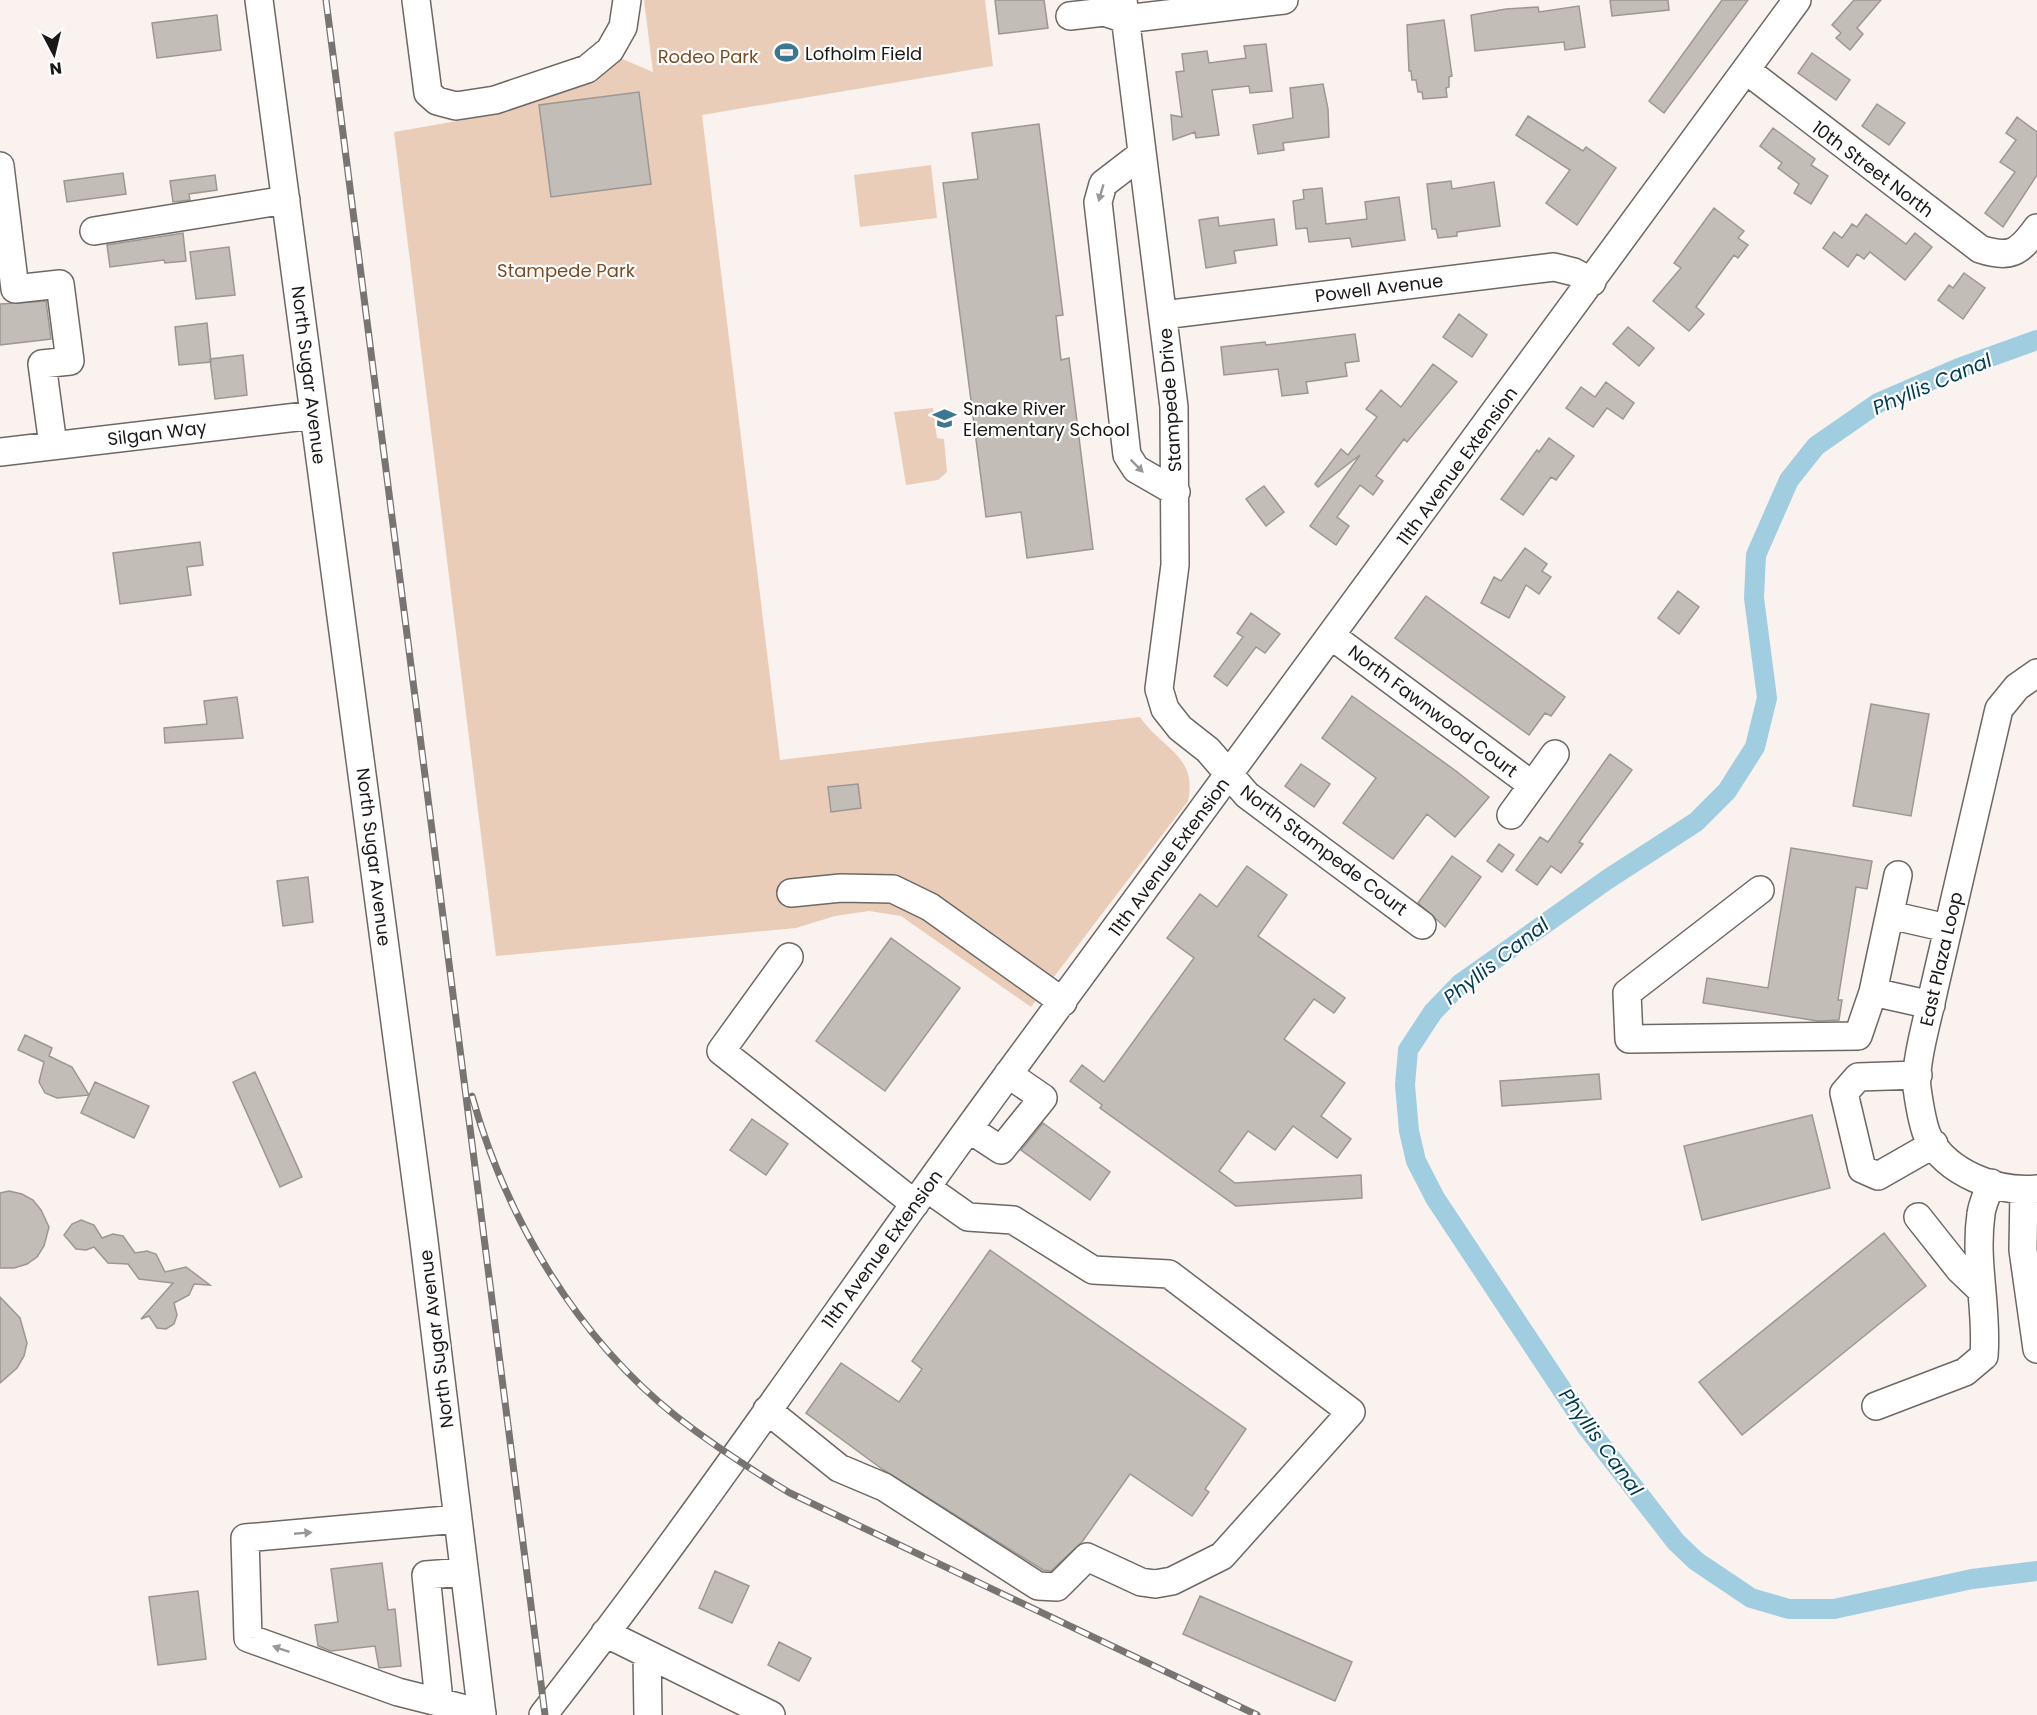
<svg xmlns="http://www.w3.org/2000/svg" width="2037" height="1715" font-family="Poppins,sans-serif">
  <rect width="100%" height="100%" fill="#f9f2ee"/>
  <path fill="#eacdb8" d="M644,0H985L993,66L702,115L780,760L1140,717C1162,749 1198,756 1188,801L1031,1007L901,916L869,911L835,916L796,928L496,956L394,132L463,120L591,82L620,58L653,72Z
    M931,165L937,218L860,227L854,175Z
    M933,408L937,438L944,439L947,472L938,480L906,485L894,412Z"/>
  <g fill="none" stroke-linecap="round" stroke-linejoin="round">
    <path stroke="#a1cde1" stroke-width="20" d="M2037,340L1959,368L1878,403L1816,446L1789,480L1756,555L1754,598L1767,698L1755,747L1727,791L1696,822L1608,879L1460,984L1433,1012L1408,1050L1405,1085L1409,1131L1416,1161L1435,1198L1586,1426L1676,1542L1696,1561L1751,1598L1789,1609H1834L1972,1579L2037,1571"/>
  </g>
  <path fill="#c3bdb8" stroke="#9d9793" stroke-width="1.5" d="M995,0H1044L1048,28L999,34Z
    M1610,0H1668L1669,10L1612,16Z
    M1722,0H1748L1664,113L1649,101Z
    M1854,0H1881L1857,28L1863,34L1850,50L1836,38L1841,33L1832,25Z
    M1579,6L1585,47L1565,50L1564,42L1475,51L1471,15L1506,9L1538,7L1539,12Z
    M217,15L221,50L157,58L152,23Z
    M1444,20L1452,76L1449,77V87L1446,88L1447,97L1423,99L1422,92H1418L1416,80H1412L1411,71H1409L1407,25Z
    M1266,44L1272,91L1250,93L1249,86L1212,90L1219,135L1196,138L1195,132L1173,140L1171,115L1182,117L1176,72L1184,71L1182,54L1207,51L1209,63L1246,58L1244,46Z
    M1812,53L1850,80L1836,100L1798,73Z
    M1323,84L1328,109L1329,137L1283,143L1284,150L1258,154L1253,125L1293,118L1290,88Z
    M639,92L651,184L551,197L539,105Z
    M1877,104L1905,123L1889,145L1862,126Z
    M1528,116L1583,151L1586,147L1616,168L1577,225L1546,203L1570,170L1516,135Z
    M2017,117L2037,132V175L2003,227L1985,213L2015,172L2000,162L2016,140L2006,133Z
    M1039,124L1063,315L1056,316L1061,360L1069,358L1093,549L1027,558L1021,512L986,517L943,183L978,179L972,133Z
    M1773,128L1815,159L1811,165L1828,176L1811,204L1794,193L1799,184L1778,168L1782,163L1760,146Z
    M123,173L126,194L67,202L64,181Z
    M215,175L217,190L189,194L190,200L173,202L170,181Z
    M1451,181L1452,189L1494,182L1500,226L1457,232V236L1438,238L1436,229H1432L1427,184Z
    M1322,188L1326,224L1367,219L1365,202L1399,197L1405,240L1352,247L1350,238L1309,242L1307,228L1296,229L1293,201L1304,199L1303,190Z
    M1714,208L1744,231L1738,238L1748,245L1738,258L1734,255L1696,307L1704,314L1689,331L1653,301L1681,268L1674,263Z
    M1866,214L1906,244L1915,233L1932,247L1905,280L1870,252L1864,259L1857,254L1848,267L1823,248L1834,232L1842,238L1852,224L1857,227Z
    M1218,217L1219,226L1274,219L1277,245L1234,251L1236,263L1206,268L1199,220Z
    M183,233L186,261L165,263L164,260L110,267L107,245Z
    M229,247L235,295L196,299L190,252Z
    M1964,273L1985,288L1963,319L1938,300L1949,285L1953,288Z
    M46,301L51,339L0,345V304Z
    M1459,314L1487,335L1472,357L1443,337Z
    M207,323L211,362L179,365L175,327Z
    M1628,327L1654,348L1639,366L1613,344Z
    M1355,334L1359,361L1345,363L1347,376L1306,382L1308,393L1282,396L1278,369L1224,375L1221,347L1265,342L1266,345Z
    M243,355L247,395L215,399L210,359Z
    M1433,364L1457,382L1407,442L1404,439L1376,476L1383,481L1373,495L1360,485L1337,517L1349,526L1336,545L1310,526L1360,455L1318,487L1315,484L1341,449L1348,455L1377,417L1366,409L1381,390L1401,407Z
    M1606,382L1634,403L1623,419L1607,408L1593,427L1566,408L1581,387L1595,397Z
    M1549,438L1574,456L1556,480L1551,477L1523,515L1501,499L1537,450L1539,452Z
    M1264,486L1284,512L1266,526L1246,499Z
    M200,542L203,565L187,567L191,595L120,604L113,553Z
    M1525,548L1547,564L1542,571L1551,577L1539,594L1526,585L1509,618L1481,603L1494,577L1501,581Z
    M1678,591L1699,607L1679,634L1658,618Z
    M1426,596L1565,697L1551,716L1545,713L1529,735L1395,638Z
    M1251,613L1280,634L1265,653L1256,647L1227,686L1214,676L1243,637L1237,633Z
    M1352,696L1456,771L1489,797L1455,837L1427,814L1393,859L1343,823L1376,778L1322,738Z
    M237,697L243,738L165,743L164,728L207,724L204,701Z
    M1871,704L1929,714L1911,816L1853,806Z
    M1610,754L1632,770L1579,842L1583,844L1561,873L1551,866L1537,885L1516,870L1540,837L1548,842Z
    M1301,764L1330,784L1314,807L1285,786Z
    M858,784L861,808L831,812L828,787Z
    M1499,844L1514,855L1502,872L1487,861Z
    M1791,848L1872,861L1867,889L1856,887L1838,1000H1842L1839,1020L1818,1021L1703,1003L1707,978L1768,988Z
    M1452,856L1481,877L1445,927L1418,903Z
    M1247,866L1287,895L1258,936L1345,998L1334,1013L1314,999L1284,1039L1345,1083L1321,1116L1351,1139L1337,1158L1293,1126L1275,1150L1248,1131L1219,1171L1235,1183L1361,1175L1362,1198L1236,1206L1100,1108L1102,1105L1070,1081L1082,1065L1104,1082L1194,958L1167,938L1200,894L1217,907Z
    M308,877L313,922L283,926L277,881Z
    M891,938L960,988L885,1091L816,1041Z
    M25,1035L52,1048L49,1056L72,1067L89,1095L95,1082L149,1106L134,1138L81,1113L89,1095L57,1098L45,1093L39,1082L44,1062L18,1050Z
    M255,1072L302,1177L280,1187L233,1082Z
    M1599,1074L1601,1099L1502,1106L1500,1081Z
    M1812,1115L1830,1188L1702,1220L1684,1146Z
    M752,1119L788,1144L766,1175L730,1150Z
    M1043,1123L1110,1172L1090,1200L1021,1150Z
    M9,1191L22,1194L33,1200L41,1210L49,1227L44,1246L37,1257L27,1264L14,1268H0V1193Z
    M81,1220L94,1225L102,1238L113,1234L123,1236L135,1253L147,1251L156,1254L165,1272L186,1267L210,1285L194,1284L189,1295L174,1303L177,1315L174,1324L166,1329L157,1328L149,1316L141,1319L173,1283L139,1279L128,1264L108,1263L94,1247L86,1250L76,1249L64,1235L72,1224Z
    M1884,1233L1926,1286L1742,1435L1699,1382Z
    M990,1250L1246,1429L1205,1489L1209,1492L1192,1516L1130,1474L1082,1542L1051,1571L1043,1570L882,1469L806,1413L841,1363L899,1402L922,1369L912,1361Z
    M0,1297L20,1318L27,1343L24,1356L17,1368L0,1383Z
    M382,1563L388,1610L395,1609L401,1666L379,1668L375,1646L331,1651L318,1646L315,1625L338,1622L331,1569Z
    M715,1571L749,1586L732,1623L699,1608Z
    M198,1591L206,1659L158,1665L149,1597Z
    M1200,1596L1352,1662L1335,1701L1183,1634Z
    M779,1642L811,1658L799,1681L768,1665Z"/>
  <g fill="none" stroke-linecap="round" stroke-linejoin="round">
    <defs>
      <path id="minor" d="M259,0L423,1233L482,1715
        M416,0L428,93L437,101L456,106L495,100L587,69L610,50L623,27L627,0
        M1123,0L1174,407L1175,565L1159,689L1165,709L1180,728L1208,750L1247,795L1422,925
        M1070,16L1104,12L1125,19L1284,0
        M1746,70L1980,249C2010,259 2019,253 2037,228
        M1142,154L1103,184L1098,202L1127,455L1136,469L1176,492
        M0,166L15,289L60,284L70,361L42,364L53,445
        M94,231L286,200
        M1163,315L1554,267L1574,272L1592,282
        M0,452L314,415
        M1333,637L1532,785
        M2037,673L2017,687L1999,709C1977,802 1955,895 1934,989C1929,1014 1914,1064 1917,1088C1919,1102 1922,1124 1928,1137C1947,1173 1997,1193 2037,1189
        M1511,815L1555,754
        M1760,890L1627,993L1629,1039L1858,1036L1873,992L1931,1005
        M791,893L841,888L893,889L930,907L1063,1002
        M1890,915L1947,928
        M789,957L721,1051L915,1204
        M1873,992L1898,875
        M1918,1075L1858,1077L1844,1093L1862,1169L1878,1176L1934,1144
        M969,1129L1001,1150L1043,1098L1008,1074
        M2024,1190L2023,1250L2037,1349
        M1918,1217L1960,1270L1981,1290
        M1876,1406L1965,1372L1984,1356C1988,1309 1974,1262 1981,1214C1982,1204 1988,1193 1991,1183
        M767,1410L839,1468L884,1487L1038,1586L1057,1587L1087,1557L1141,1582L1155,1584L1172,1581L1222,1556L1351,1412L1169,1274L1093,1270L1013,1220L968,1217L927,1188
        M458,1519L245,1538L248,1638L398,1692L482,1713
        M605,1633L771,1715
        M647,1654L648,1715
        M439,1701L426,1575L464,1572
        M543,1715C705,1508 851,1288 1007,1076C1271,718 1535,360 1797,0"/>
    </defs>
    <use href="#minor" stroke="#6e6864" stroke-width="30"/>
    <use href="#minor" stroke="#fff" stroke-width="27"/>
    <defs>
      <path id="rail" d="M326,0L545,1715
        M472,1096C506,1218 576,1337 677,1417C713,1445 750,1469 790,1493L1257,1715"/>
    </defs>
    <use href="#rail" stroke="#787471" stroke-width="7"/>
    <use href="#rail" stroke="#fff" stroke-width="4.5" stroke-dasharray="14" stroke-linecap="butt"/>
  </g>
  <defs><path id="oneway-solid" d="M-6-.8H1V-3.2L6.5 0L1 3.2V.8H-6Z" transform="scale(1.5)"/></defs>
  <g fill="#989897">
    <use href="#oneway-solid" transform="translate(1101 193) rotate(106)"/>
    <use href="#oneway-solid" transform="translate(1137 466) rotate(45)"/>
    <use href="#oneway-solid" transform="translate(303 1533) rotate(-5)"/>
    <use href="#oneway-solid" transform="translate(281 1649) rotate(-161)"/>
  </g>
  <defs>
    <symbol id="stadium-bare" viewBox="-9 -9 18 18"><path d="M0-5a6.5 5 0 1 0 0 10a6.5 5 0 1 0 0-10ZM-3.5-1.8h7v3.6h-7Z" fill="#3c768f" stroke="#fff" stroke-width="2.5" paint-order="stroke"/></symbol>
    <symbol id="school-bare" viewBox="-9 -9 18 18"><path d="M0-5L7-2L0 1L-7-2ZM-4 1L0 2.5L4 1V4Q0 6-4 4Z" fill="#3c768f" stroke="#fff" stroke-width="2.5" paint-order="stroke"/></symbol>
  </defs>
  <g fill-rule="evenodd">
    <use href="#stadium-bare" x="770" y="36" width="33" height="33"/>
    <use href="#school-bare" x="928" y="402" width="33" height="33"/>
  </g>
  <g text-anchor="middle" dominant-baseline="central" stroke-width="4.5" stroke-linejoin="round" paint-order="stroke">
    <g font-size="18" fill="#1b1917" stroke="#fff" text-anchor="start">
      <text x="805" y="53">Lofholm Field</text>
      <text x="963" y="408">Snake River<tspan x="963" dy="21">Elementary School</tspan></text>
    </g>
    <g font-size="18" fill="#7a4b23" stroke="#fff">
      <text x="708" y="56">Rodeo Park</text>
      <text x="566" y="270">Stampede Park</text>
    </g>
    <g font-size="18" fill="#1b1917" stroke="#fff">
      <text transform="translate(1873 169) rotate(37)">10th Street North</text>
      <text transform="translate(1379 288) rotate(-7)">Powell Avenue</text>
      <text transform="translate(309 375) rotate(83)">North Sugar Avenue</text>
      <text transform="translate(1170 400) rotate(-94)">Stampede Drive</text>
      <text transform="translate(157 433) rotate(-7)">Silgan Way</text>
      <text transform="translate(1457 466) rotate(-54)">11th Avenue Extension</text>
      <text transform="translate(1433 711) rotate(37)">North Fawnwood Court</text>
      <text transform="translate(1324 850) rotate(37)">North Stampede Court</text>
      <text transform="translate(374 857) rotate(83)">North Sugar Avenue</text>
      <text transform="translate(1169 857) rotate(-54)">11th Avenue Extension</text>
      <text transform="translate(1941 959) rotate(-77)">East Plaza Loop</text>
      <text transform="translate(882 1249) rotate(-54)">11th Avenue Extension</text>
      <text transform="translate(436 1339) rotate(-97)">North Sugar Avenue</text>
    </g>
    <g font-size="20" font-style="italic" fill="#003d53" stroke="#fff">
      <text transform="translate(1932 384) rotate(-23)">Phyllis Canal</text>
      <text transform="translate(1496 961) rotate(-38)">Phyllis Canal</text>
      <text transform="translate(1601 1442) rotate(54)">Phyllis Canal</text>
    </g>
  </g>
  <g transform="translate(54 54) rotate(173)" stroke="#ffffff" stroke-width="4.5" paint-order="stroke">
  <path d="M0-4.5L10 22L0 15L-10 22Z" fill="#1b1917"/>
  <text y="-9" font-size="16" font-weight="bold" text-anchor="middle" fill="#1b1917">N</text>
  </g>
</svg>
